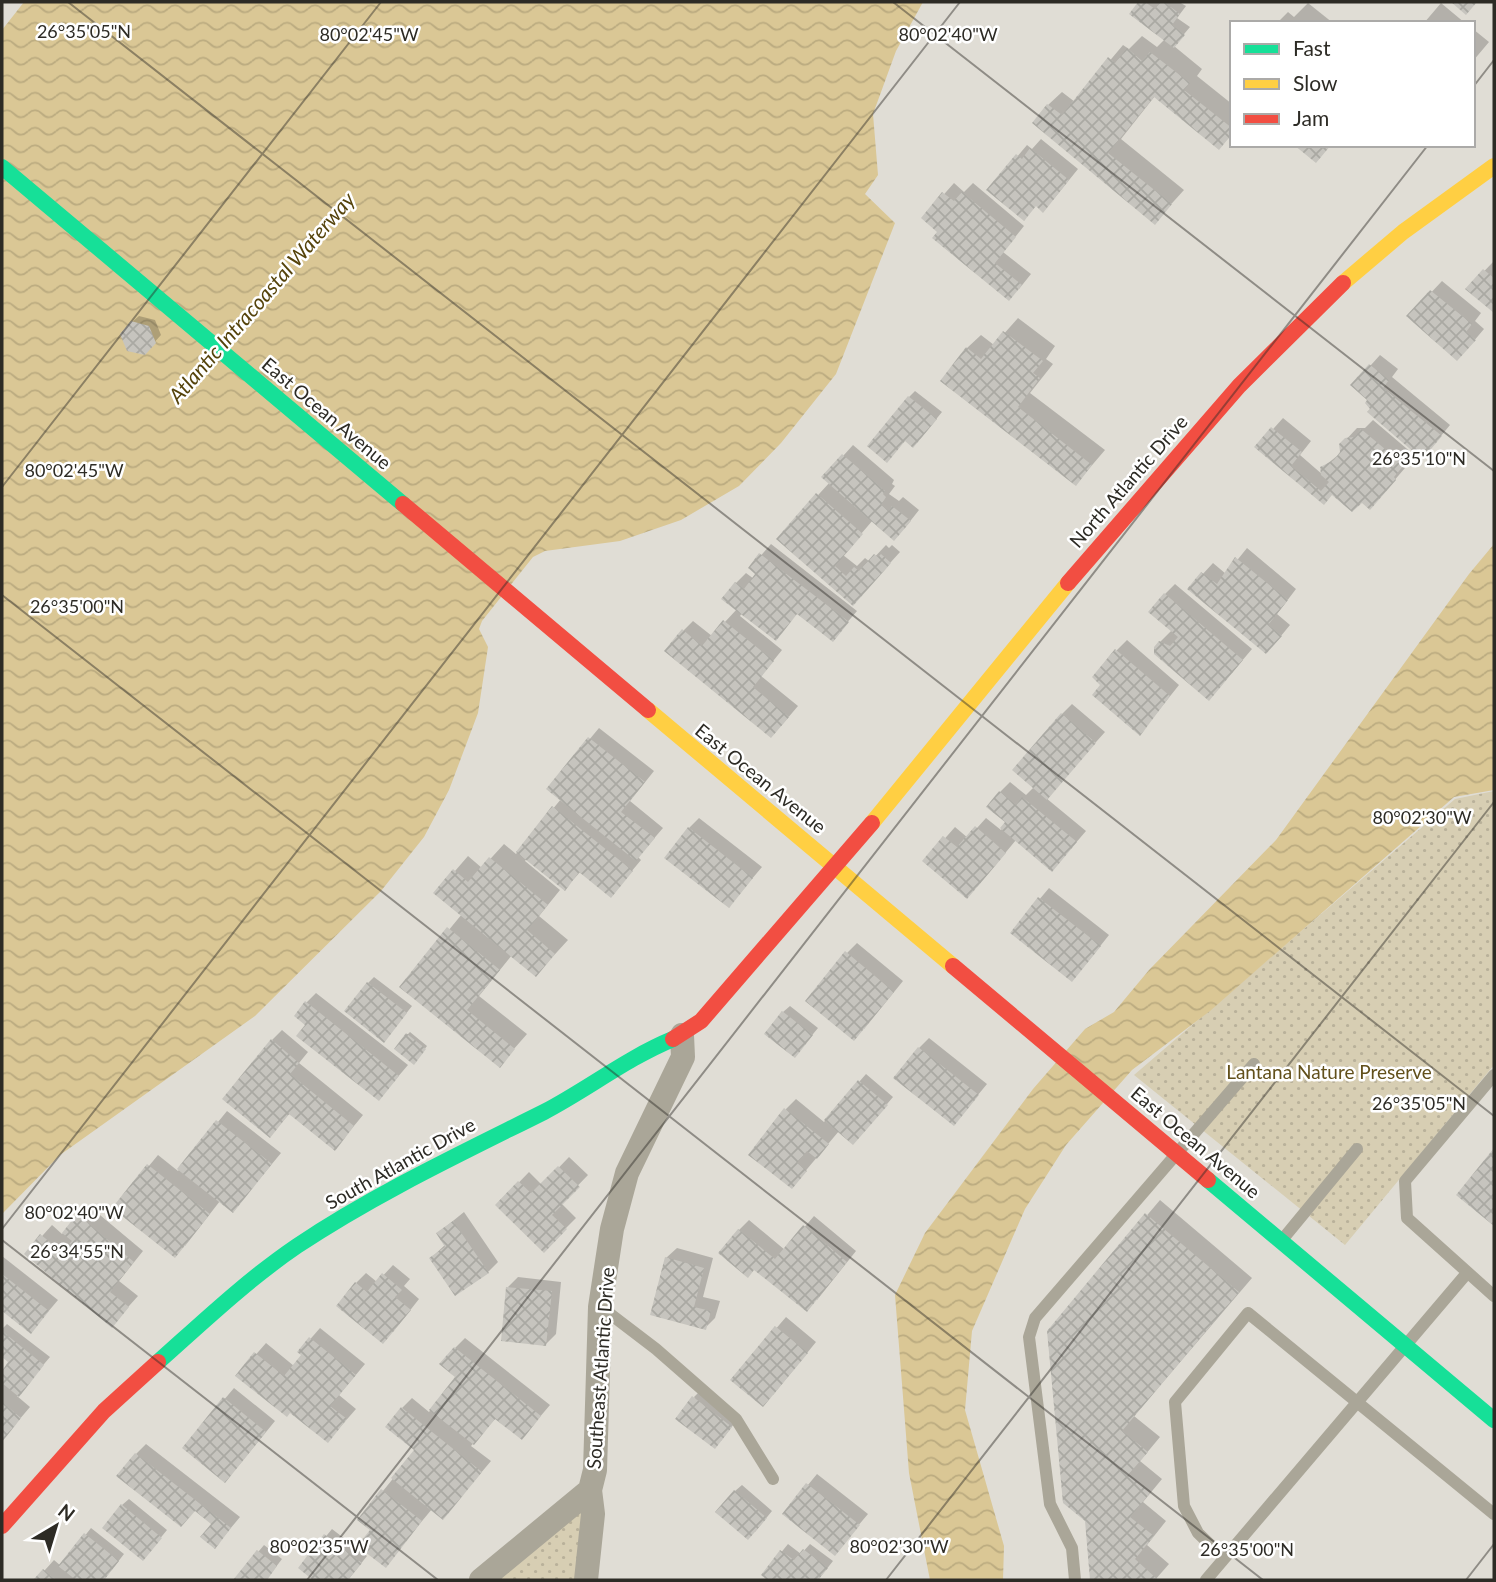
<svg xmlns="http://www.w3.org/2000/svg" width="1496" height="1582" font-family="Lato,sans-serif">
  <defs>
    <pattern id="park-dots" width="8" height="8" patternUnits="userSpaceOnUse" patternTransform="scale(1.75)"><rect width="8" height="8" fill="#d7ceb3"/><path d="M2 2h.1M6 6h.1" fill="none" stroke="#b9b19a" stroke-width="1.8" stroke-linecap="round"/></pattern>
    <pattern id="water-waves" width="16" height="10" patternUnits="userSpaceOnUse" patternTransform="scale(1.75)"><rect width="16" height="10" fill="#dac795"/><path d="M0 5q4-4 8 0t8 0" fill="none" stroke="#bbab80"/></pattern>
    <pattern id="building-cross-hatch" width="8" height="8" patternUnits="userSpaceOnUse" patternTransform="scale(1.75)"><rect width="8" height="8" fill="#c6c4be"/><path d="M0 0l8 8M0 8l8-8" fill="none" stroke="#aaa9a3"/></pattern>
  </defs>
  <rect width="100%" height="100%" fill="#e0ddd5"/>
  <path fill="url(#park-dots)" d="M1494,791V1065L1345,1245L1134,1075L1455,799Z
    M584,1503L579,1580H494Z"/>
  <path fill="url(#water-waves)" d="M24,2H923L896,51L873,114L878,175L865,194L895,223L836,374L781,443L739,486L681,520L620,541L545,551L533,557L482,621L479,629L488,647L478,713L449,790L424,837L381,891L255,1016L60,1155L2,1214V30Z
    M1494,544V790L1454,797L1210,1011L1132,1070L1066,1145L1025,1209L972,1331L965,1410L1004,1546L1003,1580H930L909,1473L895,1295L925,1233L1033,1089L1085,1029L1114,1012L1149,970L1276,840L1469,574Z"/>
  <path fill="#0003" d="M1140,2H1179L1186,6L1177,18L1190,27L1174,46L1202,69L1197,76L1232,104V135L1219,147L1155,96L1121,139L1184,190L1155,222L1048,105L1062,92L1075,102L1123,45L1129,49L1142,36L1157,47L1165,39L1131,14Z
    M1308,3L1333,23H1277L1288,12L1294,17Z
    M1441,3L1465,23H1424Z
    M1473,29L1489,42L1473,61Z
    M1041,139L1078,169L1053,200L989,190L1027,145L1032,149Z
    M954,183L964,192L973,183L1024,226L1003,252L1031,274L1019,289L923,218Z
    M1494,261V311L1467,289Z
    M1442,281L1481,313L1475,321L1484,329L1467,349L1409,316Z
    M139,316L155,320L161,335L151,346L132,322Z
    M1018,318L1055,346L1046,359L1053,364L1030,393L1105,450L1076,484L967,348L981,335L994,345Z
    M1380,355L1398,369L1392,377L1450,425L1436,442L1369,400L1353,385Z
    M915,391L942,412L920,439H906L909,397Z
    M1283,418L1311,441L1300,455L1323,475L1322,468L1342,452L1341,445L1357,428H1365L1373,420L1413,454L1403,466L1405,468L1380,497L1362,500L1333,493L1324,502L1257,447Z
    M853,445L894,480L892,484L895,486L889,494L899,501L903,497L919,510L904,529L873,520L843,555L857,566L865,558L870,562L886,545L889,548L892,545L900,552L863,593L779,538L830,482L824,477Z
    M771,544L857,611L833,639L798,612L776,639L742,613L740,616L782,650L761,676L798,706L781,726L683,631L693,621L712,636L737,609L736,583L746,573L754,579L758,574L750,568Z
    M1247,548L1296,589L1277,614L1290,625L1276,642L1189,589L1213,563L1226,574Z
    M1175,584L1252,649L1219,688L1160,642L1172,630L1165,594Z
    M1127,640L1179,685L1140,734L1103,685L1117,650Z
    M1072,704L1105,732L1046,798L1086,831L1062,859L1016,840L977,887L925,861L955,827L968,838L986,818L1001,830L1007,822L1000,792L1010,782L1026,795L1034,787L1062,714Z
    M599,728L654,771L630,801L663,828L638,857L641,860L611,896L581,871L565,889L527,858L525,861L560,890L539,916L568,940L536,975L512,955L479,996L527,1034L500,1065L402,987L462,914L436,893L468,856L482,868L504,844L516,854L561,799L548,789Z
    M699,818L762,867L729,906L689,828Z
    M1049,888L1109,935L1082,969L1012,932Z
    M857,943L903,981L864,1029L847,953Z
    M374,977L412,1006L390,1034L368,983Z
    M316,993L408,1065L379,1099L307,1024L306,1003Z
    M790,1006L818,1028L795,1056L783,1012Z
    M282,1030L308,1052L299,1063L363,1115L335,1149L290,1113L270,1136L272,1040Z
    M410,1032L427,1046L416,1060L407,1035Z
    M929,1038L987,1084L954,1124L919,1048Z
    M866,1074L893,1097L859,1137L839,1131L792,1187L786,1109L796,1099L824,1122Z
    M227,1111L281,1153L233,1211L220,1201L185,1246L114,1208L158,1155L178,1171Z
    M569,1157L588,1175L561,1203L576,1218L544,1250L497,1205L529,1172L542,1185Z
    M1160,1200L1252,1278L1134,1416L1160,1437L1140,1461L1162,1479L1143,1502L1166,1521L1147,1545L1169,1564L1155,1580H1092L1086,1520L1049,1331Z
    M88,1205L143,1251L119,1281L138,1296L112,1325L26,1254L52,1225L62,1234Z
    M464,1212L498,1262L488,1272L431,1258L446,1244L438,1233Z
    M814,1216L856,1251L817,1300L739,1230L749,1220L785,1250Z
    M677,1248L713,1258L703,1297L720,1301L715,1318L705,1328L666,1258Z
    M2,1256L58,1300L31,1332L2,1309Z
    M393,1265L410,1279L404,1286L419,1299L393,1332L356,1283L366,1273L377,1282Z
    M518,1277L561,1282L556,1334L546,1344L508,1287Z
    M786,1317L816,1342L773,1395L732,1380Z
    M7,1324L50,1357L17,1396L30,1407L2,1440V1373L11,1362L2,1354V1329Z
    M320,1328L365,1364L339,1395L356,1409L328,1441L290,1411L237,1376L266,1343L294,1366L303,1355L299,1352Z
    M465,1338L550,1405L522,1438L496,1418L471,1446L491,1461L443,1518L432,1509L385,1566L372,1529L383,1491L416,1450L402,1408L412,1398L429,1412L457,1377L455,1348Z
    M234,1388L275,1421L235,1470L184,1447Z
    M700,1391L737,1420L721,1441L694,1397Z
    M146,1444L240,1517L215,1547L214,1523L136,1454Z
    M817,1474L868,1514L835,1553L784,1514Z
    M742,1485L772,1511L755,1532L735,1491Z
    M129,1499L167,1530L149,1552L122,1505Z
    M91,1528L124,1554L104,1580H36L54,1560L61,1566Z
    M332,1529L367,1556L348,1580H316L300,1568Z
    M788,1544L801,1554L810,1544L833,1561L818,1580H770L763,1575Z
    M264,1545L282,1559L266,1580H235Z"/>
  <path fill="url(#building-cross-hatch)" d="M1138,2H1145L1155,9L1160,2H1164L1180,14L1172,25L1185,35L1174,48L1129,14Z
    M1451,2H1477L1466,15Z
    M1127,48L1142,61L1150,52L1190,83L1184,90L1232,128V134L1219,150L1154,97L1108,153L1172,204L1155,225L1032,123L1047,104L1062,115L1108,57L1115,63Z
    M1294,145H1331L1316,163Z
    M1030,148L1069,180L1043,213L1036,206L1024,221L986,190L1016,154L1022,159Z
    M942,192L954,201L962,192L1016,237L995,263L1022,285L1009,301L932,238L937,232L921,218Z
    M1483,269L1494,278V313L1465,289Z
    M1430,290L1472,324L1466,332L1476,340L1457,361L1406,316Z
    M131,321L149,326L156,343L145,355L127,351L120,334Z
    M1003,331L1043,361L1033,373L1040,378L1018,407L1092,465L1076,486L940,381L966,347L981,359Z
    M1369,364L1389,380L1383,388L1442,436L1426,455L1420,449L1416,454L1367,412L1370,409L1365,403L1367,400L1350,385Z
    M908,396L937,419L913,448L905,441L887,463L867,446Z
    M1271,427L1302,452L1291,466L1321,491L1329,482L1321,475L1320,467L1334,460L1340,452L1339,444L1345,438L1355,437L1361,429L1404,465L1394,477L1396,480L1370,510L1362,503L1352,512L1332,495L1324,505L1254,447Z
    M842,454L885,491L883,494L886,497L881,505L889,511L892,506L911,521L894,541L821,477Z
    M816,493L863,534L835,566L846,576L854,567L859,571L874,554L878,557L881,554L891,563L853,606L776,539Z
    M759,553L849,622L833,642L797,614L776,641L721,599L735,582L744,589L755,574L748,568Z
    M1235,557L1288,600L1268,625L1282,636L1266,654L1187,589L1201,572L1217,584Z
    M1164,593L1243,660L1209,701L1154,654V647L1159,641L1170,646L1178,637L1148,612Z
    M723,620L774,661L753,687L789,717L771,738L664,651L682,629L702,646Z
    M1115,649L1170,696L1140,736L1092,695L1100,685L1092,677Z
    M1061,713L1096,743L1047,800L1012,770Z
    M588,737L645,782L621,812L655,838L636,861L546,789Z
    M999,791L1016,805L1022,797L1077,842L1052,872L1000,828L1005,822L986,807Z
    M552,806L633,871L611,898L579,872L565,891L516,852Z
    M975,826L1006,853L967,899L922,861L943,836L957,847Z
    M688,827L753,878L729,908L664,858Z
    M489,857L548,905L527,930L555,954L536,977L433,893L453,869L468,882Z
    M1038,897L1101,946L1072,982L1010,933Z
    M447,927L500,970L467,1010L515,1049L500,1068L399,987Z
    M845,951L894,992L854,1041L805,1001Z
    M367,982L407,1013L384,1043L344,1011Z
    M305,1001L399,1076L379,1101L296,1036L305,1025L294,1016Z
    M782,1011L813,1035L795,1058L764,1034Z
    M406,1033L426,1049L414,1065L394,1049Z
    M271,1039L299,1063L290,1074L354,1126L335,1151L289,1114L270,1138L222,1099Z
    M918,1047L979,1095L954,1126L893,1078Z
    M858,1080L888,1105L853,1145L824,1120Z
    M784,1108L829,1144L817,1159L807,1151L797,1163L807,1171L792,1189L748,1155Z
    M216,1120L272,1164L233,1213L177,1169Z
    M1494,1148V1226L1456,1195Z
    M147,1164L210,1214L175,1258L112,1208Z
    M558,1166L580,1187L552,1215L567,1229L544,1253L495,1205L518,1181L531,1193Z
    M1145,1213L1239,1292L1122,1431L1148,1452L1128,1475L1150,1493L1130,1517L1154,1536L1135,1559L1157,1579L1090,1580L1085,1521L1063,1503L1047,1331Z
    M77,1214L134,1262L110,1292L129,1307L112,1328L24,1254L40,1234L62,1252L72,1241L62,1233Z
    M453,1221L489,1273L455,1296L429,1258L445,1247L436,1233Z
    M803,1225L847,1262L807,1312L754,1270L748,1278L718,1253L738,1229L775,1259Z
    M665,1257L704,1268L694,1307L711,1311L706,1330L650,1315Z
    M382,1273L402,1290L395,1297L411,1310L383,1344L336,1306L355,1282L367,1292Z
    M2,1274L49,1311L31,1334L2,1311Z
    M506,1287L552,1291L546,1346L501,1341Z
    M775,1326L808,1353L763,1407L730,1380Z
    M2,1331L44,1365L19,1397L2,1383V1371L8,1362L2,1357Z
    M309,1337L356,1375L330,1406L347,1419L328,1443L290,1413L287,1417L235,1376L254,1352L284,1376L301,1355L297,1352Z
    M454,1347L541,1416L522,1440L495,1419L474,1445L429,1410L455,1377L439,1364Z
    M692,1396L732,1427L715,1449L675,1419Z
    M223,1397L266,1432L225,1483L182,1448Z
    M2,1402L21,1418L2,1442Z
    M401,1407L482,1472L443,1520L391,1478L414,1450L385,1427Z
    M135,1453L231,1528L215,1549L200,1537L211,1524L195,1511L181,1527L116,1476Z
    M806,1483L860,1525L835,1556L782,1514Z
    M381,1489L422,1521L386,1568L357,1546L370,1530L357,1520Z
    M734,1490L767,1518L748,1540L715,1512Z
    M121,1504L162,1538L143,1561L102,1528Z
    M84,1533L119,1561L104,1580H76L58,1566Z
    M324,1534L362,1563L348,1580H313L298,1568Z
    M803,1549L828,1568L818,1580H767L761,1575L780,1550L794,1560Z
    M257,1550L277,1566L267,1580H233Z
    M43,1569L56,1580H33Z"/>
  <g fill="none" stroke-linecap="round" stroke-linejoin="round">
    <path stroke="#aaa698" stroke-width="12" d="M1494,1075L1405,1181L1407,1218L1494,1296
      M1282,1240L1357,1149
      M601,1307L656,1349L736,1419L773,1479
      M1224,1558L1198,1533L1184,1506L1175,1402L1248,1313L1494,1514
      M1075,1580L1072,1548L1050,1504L1029,1337L1035,1318L1254,1064
      M1206,1580L1467,1273"/>
    <path stroke="#aaa698" stroke-width="24" d="M481,1580L590,1490L595,1470L600,1307L612,1229L627,1173L683,1057L682,1035
      M586,1580L593,1514L590,1490"/>
    <path stroke="#16e098" stroke-width="16" d="M2,167L403,504
      M1208,1180L1494,1420
      M158,1362C203,1322 247,1280 297,1246C375,1194 460,1154 544,1112C588,1089 627,1058 673,1039"/>
    <path stroke="#ffcf43" stroke-width="16" d="M1343,283L1403,232L1494,166
      M648,710L953,966
      M872,823L1068,583"/>
    <path stroke="#f24e42" stroke-width="16" d="M403,504L648,710
      M1068,583L1239,386L1343,283
      M953,966L1208,1180
      M673,1039L701,1021L872,823
      M2,1526L104,1411L158,1362"/>
  </g>
  <path fill="none" stroke="#2d2b25" stroke-width="2" stroke-opacity="0.45" d="M68,2L1494,1116M893,2L1494,471M1473,87L1494,60M2,487L381,2M2,595L1263,1580M2,1229L960,2M2,1240L438,1580M307,1580L1428,145M886,1580L1494,802M1466,1580L1494,1544"/>
  <g text-anchor="middle" dominant-baseline="central" stroke-width="5" stroke-linejoin="round" paint-order="stroke">
    <g font-size="19" fill="#2d2b25" stroke="#fff">
      <text transform="translate(327 413) rotate(40)">East Ocean Avenue</text>
      <text transform="translate(1128 481) rotate(-49)">North Atlantic Drive</text>
      <text transform="translate(761 778) rotate(39)">East Ocean Avenue</text>
      <text transform="translate(1196 1142) rotate(40)">East Ocean Avenue</text>
      <text transform="translate(400 1163) rotate(-29)">South Atlantic Drive</text>
      <text transform="translate(600 1368) rotate(-86)">Southeast Atlantic Drive</text>
    </g>
    <g font-size="19" fill="#62501b" stroke="#fff">
      <text x="1329" y="1071">Lantana Nature Preserve</text>
    </g>
    <g font-size="21" font-style="italic" fill="#55430b" stroke="#fff">
      <text transform="translate(261 297) rotate(-49)">Atlantic Intracoastal Waterway</text>
    </g>
  </g>
  <g font-size="18" text-anchor="middle" fill="#2d2b25" stroke="#fff" stroke-width="5" stroke-linejoin="round" paint-order="stroke">
    <text x="84" y="38">26°35'05"N</text>
    <text x="369" y="41">80°02'45"W</text>
    <text x="948" y="41">80°02'40"W</text>
    <text x="1419" y="465">26°35'10"N</text>
    <text x="74" y="477">80°02'45"W</text>
    <text x="77" y="613">26°35'00"N</text>
    <text x="1422" y="824">80°02'30"W</text>
    <text x="1419" y="1110">26°35'05"N</text>
    <text x="74" y="1219">80°02'40"W</text>
    <text x="77" y="1258">26°34'55"N</text>
    <text x="319" y="1553">80°02'35"W</text>
    <text x="899" y="1553">80°02'30"W</text>
    <text x="1247" y="1556">26°35'00"N</text>
  </g>
  <rect width="1496" height="1582" fill="none" stroke="#2d2b25" stroke-width="7"/>
  <rect x="1230" y="21" width="245" height="126" fill="#ffffff" stroke="#abaaa8" stroke-width="2"/>
  <rect x="1244" y="44" width="35" height="10" fill="#16e098" stroke="#abaaa8" stroke-width="2"/>
  <text x="1293" y="56" font-size="21" fill="#2d2b25">Fast</text>
  <rect x="1244" y="79" width="35" height="10" fill="#ffcf43" stroke="#abaaa8" stroke-width="2"/>
  <text x="1293" y="91" font-size="21" fill="#2d2b25">Slow</text>
  <rect x="1244" y="114" width="35" height="10" fill="#f24e42" stroke="#abaaa8" stroke-width="2"/>
  <text x="1293" y="126" font-size="21" fill="#2d2b25">Jam</text>
  <g transform="translate(56 1526) rotate(38)" stroke="#ffffff" stroke-width="5" paint-order="stroke">
  <path d="M0-5L12 26L0 18L-12 26Z" fill="#2d2b25"/>
  <text y="-10" font-size="19" font-weight="bold" text-anchor="middle" fill="#2d2b25">N</text>
  </g>
</svg>
